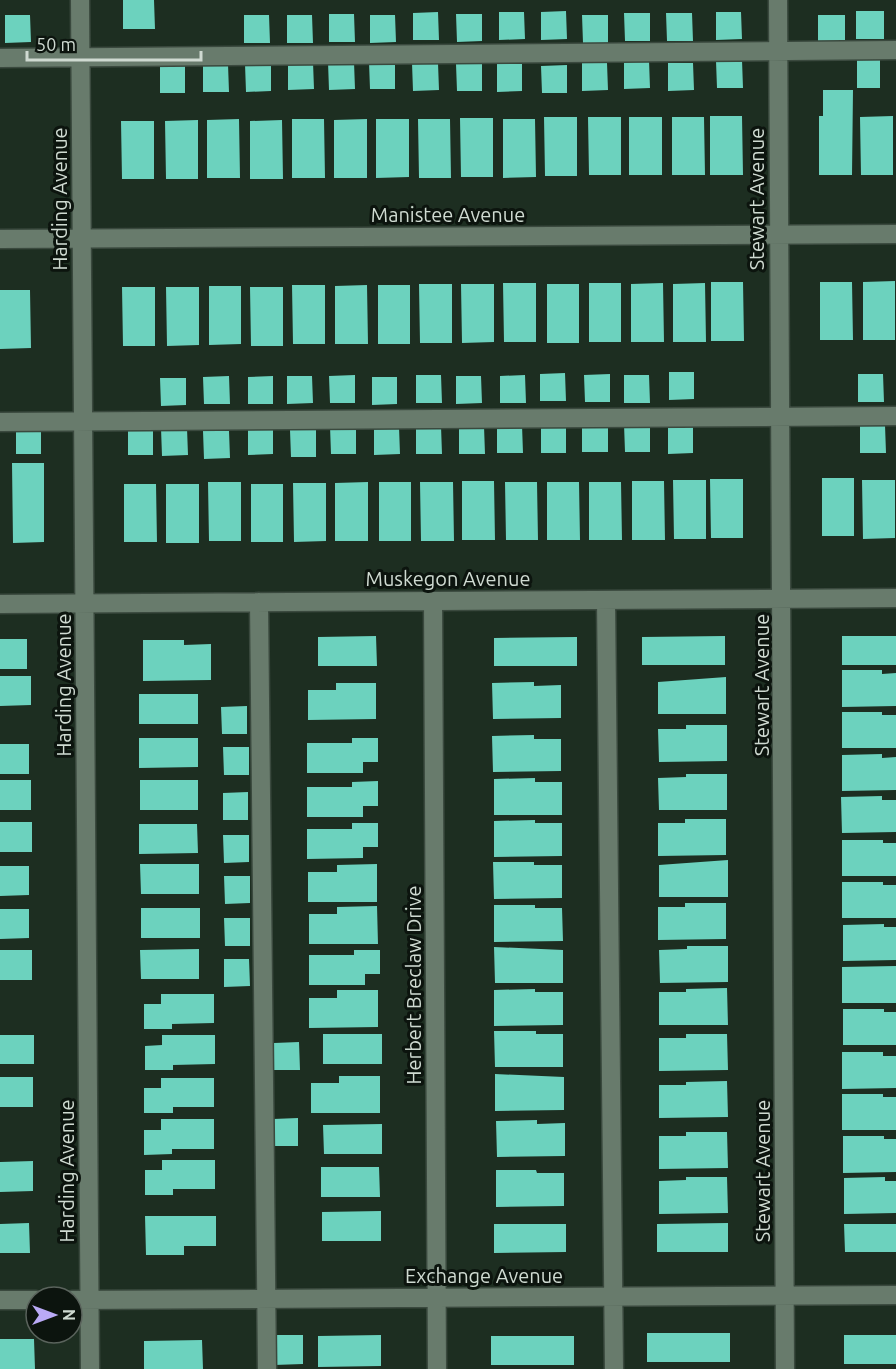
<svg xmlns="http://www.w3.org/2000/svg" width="896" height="1369" font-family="Ubuntu,sans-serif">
  <rect width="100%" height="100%" fill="#1d2e21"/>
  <path fill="#6cd2be" d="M123,0H154L155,29H123Z
    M566,11L567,39L541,40V12Z
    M856,11H884V39H856Z
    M438,12L439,40H413V13Z
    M499,12H524L525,39L499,40Z
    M716,12H741L742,39L716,40Z
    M624,13H650V41H625Z
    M666,13H692L693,41H667Z
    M329,14H354L355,42H329Z
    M456,14H482V41L457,42Z
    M5,15H30L31,42L5,43Z
    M244,15H269L270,43H244Z
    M287,15H312L313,43H287Z
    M370,15H395L396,42L370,43Z
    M582,15H608V43H583Z
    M818,15H845V41H818Z
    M649,60L650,88L624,89V61Z
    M742,60L743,88H717L716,61Z
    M857,60H880V88H857Z
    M395,61V89H370L369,62Z
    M288,62H313L314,89L288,90Z
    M328,62H354L355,89L329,90Z
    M412,63H438L439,90L413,91Z
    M482,63V91H457L456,64Z
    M582,63H607L608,90L582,91Z
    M668,63H693L694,90L668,91Z
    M228,64L229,92H203V65Z
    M245,64H271V91L246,92Z
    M497,64H522V91L497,92Z
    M160,65H185V93H160Z
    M567,65V93H542L541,66Z
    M823,90H853L852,175H819V116H823Z
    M710,116H742L743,175H710Z
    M893,116V175H861L860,117Z
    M544,117H577V176H545Z
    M588,117H621V175H589Z
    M629,117H662V175H629Z
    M672,117H704L705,175H672Z
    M460,118H493V177H461Z
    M239,119L240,178H207V120Z
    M292,119H324L325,178H292Z
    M367,119V178H334V120Z
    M376,119H409V177L376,178Z
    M418,119H450L451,178H419Z
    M503,119H535L536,177L503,178Z
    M198,120V179H166L165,121Z
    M282,120L283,179H250V121Z
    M121,121H154V179H122Z
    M895,281V340H863V282Z
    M711,282H743L744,341H711Z
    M820,282H852L853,340H820Z
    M503,283H536V342H504Z
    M589,283H621V342H589Z
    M663,283L664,342H631V284Z
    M705,283L706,342H673V284Z
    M419,284H452V343H420Z
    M461,284H494V342L462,343Z
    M547,284H579V343H547Z
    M292,285H325V344H293Z
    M367,285L368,344H335V286Z
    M378,285H410V344H378Z
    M209,286H241V344L209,345Z
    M122,287H155V346H123Z
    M166,287H199V345L167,346Z
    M250,287H283V346H251Z
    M0,290H30L31,348L0,349Z
    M669,372H694V399L669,400Z
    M565,373L566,401H540V374Z
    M610,374V402H585L584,375Z
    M858,374H883L884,402H858Z
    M355,375V403H330L329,376Z
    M416,375H441L442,403H416Z
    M525,375L526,403H500V376Z
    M624,375H649L650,403H624Z
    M229,376L230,404H204L203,377Z
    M273,376V404H248V377Z
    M287,376H312L313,403L287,404Z
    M456,376H481L482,403L456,404Z
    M372,377H397V404L372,405Z
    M160,378H186V405L161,406Z
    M582,424H608V452H582Z
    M624,424H650V452H625Z
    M522,425L523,453H497V426Z
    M541,425H566V453H541Z
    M860,425H885L886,453H860Z
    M41,426V454H16V427Z
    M330,426H356V454H331Z
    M416,426H441L442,454H416Z
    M484,426L485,454H459V427Z
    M668,426H693V453L668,454Z
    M153,427V455H128V428Z
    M248,427H273V454L248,455Z
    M374,427H399L400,454L374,455Z
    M161,428H187L188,455L162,456Z
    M316,429V457H291L290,430Z
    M203,431H229L230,458L204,459Z
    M12,463H44V542L13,543Z
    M822,478H854V536H822Z
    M710,479H743V538H711Z
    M673,480H706V539H674Z
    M862,480H895V538L863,539Z
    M462,481H494L495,540H462Z
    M632,481H664L665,540H632Z
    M208,482H241V541H209Z
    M368,482V541H335V483Z
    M379,482H411V541H379Z
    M420,482H453L454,541H421Z
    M505,482H537L538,540H506Z
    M547,482H579L580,540H547Z
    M589,482H621L622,540H589Z
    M293,483H326V541L294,542Z
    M124,484H156L157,542H124Z
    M166,484H199V543H166Z
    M251,484H283V542H251Z
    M376,636L377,666H318V637Z
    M725,636V665H642V637Z
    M842,636H896V665H842Z
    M577,637V666H494V638Z
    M0,639H27V669H0Z
    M143,640H184V645L211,644V680L143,681Z
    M842,670H882V674L896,673V706L842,707Z
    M0,676H31V705L0,706Z
    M726,677V714H658V682Z
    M534,682V686L561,685V718L493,719L492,683Z
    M336,683H376V719L308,720V690H336Z
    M139,694H198V724H139Z
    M247,706V734H222L221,707Z
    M842,712H882V715H896V748H842Z
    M686,725H727V761L659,762L658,729H686Z
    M534,735V739H561V771L493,772L492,736Z
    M139,738H198V767L139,768Z
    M352,738H378V762H363V773H307V743H352Z
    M0,744H29V774H0Z
    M223,747H249V775H224Z
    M882,754V758L896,757V790L842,791V755Z
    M686,774H727V810H659L658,778L686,777Z
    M535,778V782H562V815H494V779Z
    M0,780H31V810H0Z
    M140,780H198V810H140Z
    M378,781V806H363V817H307V787H352V782Z
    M248,792V820H223V793Z
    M882,796V800H896V832L842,833L841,797Z
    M685,819H726V855L658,856V823H685Z
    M535,820V823H562V856L494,857V821Z
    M0,822H32V852H0Z
    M352,823H378V847H363V858L307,859V829H352Z
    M139,824H197L198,853L139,854Z
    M223,835H249V862L224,863Z
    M842,840H883V843H896V876H842Z
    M728,860V897H659V865Z
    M493,862H534V865H562V898L494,899Z
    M140,864H199V894H141Z
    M377,864V902H308V872H337V865Z
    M0,866H29V895L0,896Z
    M224,876H250V903L225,904Z
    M842,882H883V885H896V918H842Z
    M685,903H726V939L658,940V907H685Z
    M494,905H535V908H562L563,941L494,942Z
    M377,906L378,944H309V914H337V907Z
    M141,908H200V938H141Z
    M0,909H29V938L0,939Z
    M224,918H250V946H225Z
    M884,924V927H896V960L843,961V925Z
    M687,946H728V982L660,983L659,950L687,949Z
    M494,947L563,950V983H495Z
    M199,949V979H141L140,950Z
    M0,950H32V980H0Z
    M354,950H380V974H365V985H309V955H354Z
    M224,959H249L250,986L224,987Z
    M896,966V1003H842V967Z
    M727,988L728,1025H659V992H686V989Z
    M535,989V992H563V1025L494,1026V990Z
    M337,990H378V1027L309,1028V998H337Z
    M161,994H214V1023L172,1024V1029H144V1004H161Z
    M843,1009H884V1012H896V1045H843Z
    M494,1031H536V1034H563V1067H495Z
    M323,1034H382V1064H323Z
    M686,1034H727L728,1070L659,1071V1038H686Z
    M0,1035H34V1064H0Z
    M162,1035H215V1064L173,1065V1070H145V1046L162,1045Z
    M299,1042L300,1070H274V1043Z
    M842,1052H883V1056H896V1088L842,1089Z
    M495,1074L564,1077V1110L495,1111Z
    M339,1076H380V1113H311V1083H339Z
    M0,1077H33V1107H0Z
    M161,1078H214V1107H173V1113H144V1088H161Z
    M727,1081L728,1117L659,1118V1085H686V1082Z
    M842,1094H883V1097H896V1130H842Z
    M298,1118V1146H273V1119Z
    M161,1119H214V1149H172V1154L144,1155V1130H161Z
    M537,1120V1124L565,1123V1156L497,1157L496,1121Z
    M382,1124V1154H324L323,1125Z
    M686,1132H727L728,1168L659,1169V1136H686Z
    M843,1136H884V1139H896V1172L843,1173Z
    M162,1160H215V1189H173V1195H145V1170H162Z
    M33,1161V1191L0,1192V1162Z
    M321,1167H379L380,1197H321Z
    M496,1170H536L537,1173H564V1206L496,1207Z
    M686,1177H727L728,1213L659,1214V1181L686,1180Z
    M885,1177V1181H896V1213L844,1214V1178Z
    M381,1211V1241H322V1212Z
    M145,1216H216V1246H184V1255H146Z
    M29,1223L30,1253H0V1224Z
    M728,1223V1252H657V1224Z
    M494,1224H566V1252L494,1253Z
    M844,1224H896V1252H845Z
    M647,1333H730V1362H647Z
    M274,1335H303V1364L274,1365Z
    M381,1335V1366L318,1367V1336Z
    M844,1335H896V1364H844Z
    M491,1336H574V1365H491Z
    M0,1339H34L35,1369H0Z
    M202,1340L203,1369H144V1341Z"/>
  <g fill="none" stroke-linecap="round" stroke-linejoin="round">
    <defs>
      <path id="minor" d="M80,0L90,1369
        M778,0L785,1369
        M0,58L896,50
        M0,239L896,234
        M0,422L896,416
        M606,600L614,1369
        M433,601L437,1369
        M259,602L267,1369
        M0,604L896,598
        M0,1300H36
        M72,1300L896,1295"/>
    </defs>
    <use href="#minor" stroke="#3a493e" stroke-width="21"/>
    <use href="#minor" stroke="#687b6c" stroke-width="18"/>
  </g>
  <g text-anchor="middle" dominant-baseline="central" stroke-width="6" stroke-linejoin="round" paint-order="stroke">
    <g font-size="20" fill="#cfdad1" stroke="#0c140e">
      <text transform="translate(59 199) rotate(-90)">Harding Avenue</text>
      <text transform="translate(756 199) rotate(-90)">Stewart Avenue</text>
      <text x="448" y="214">Manistee Avenue</text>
      <text x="448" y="578">Muskegon Avenue</text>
      <text transform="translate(63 685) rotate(-90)">Harding Avenue</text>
      <text transform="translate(761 685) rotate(-90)">Stewart Avenue</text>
      <text transform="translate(413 985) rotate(-90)">Herbert Breclaw Drive</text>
      <text transform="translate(66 1171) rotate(-90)">Harding Avenue</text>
      <text transform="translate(762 1171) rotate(-90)">Stewart Avenue</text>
      <text x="484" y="1275">Exchange Avenue</text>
    </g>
  </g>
  <g transform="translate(54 1315) rotate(90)"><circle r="28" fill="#0c140e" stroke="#5a635c" stroke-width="1.5"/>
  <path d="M0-4.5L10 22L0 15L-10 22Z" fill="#baaaf6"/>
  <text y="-9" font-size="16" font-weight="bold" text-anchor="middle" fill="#cfdad1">N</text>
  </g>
  <path d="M27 51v9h174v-9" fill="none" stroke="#cfdad1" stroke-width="3"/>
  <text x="36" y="51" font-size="18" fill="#cfdad1" stroke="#0c140e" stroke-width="4.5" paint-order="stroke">50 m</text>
</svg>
